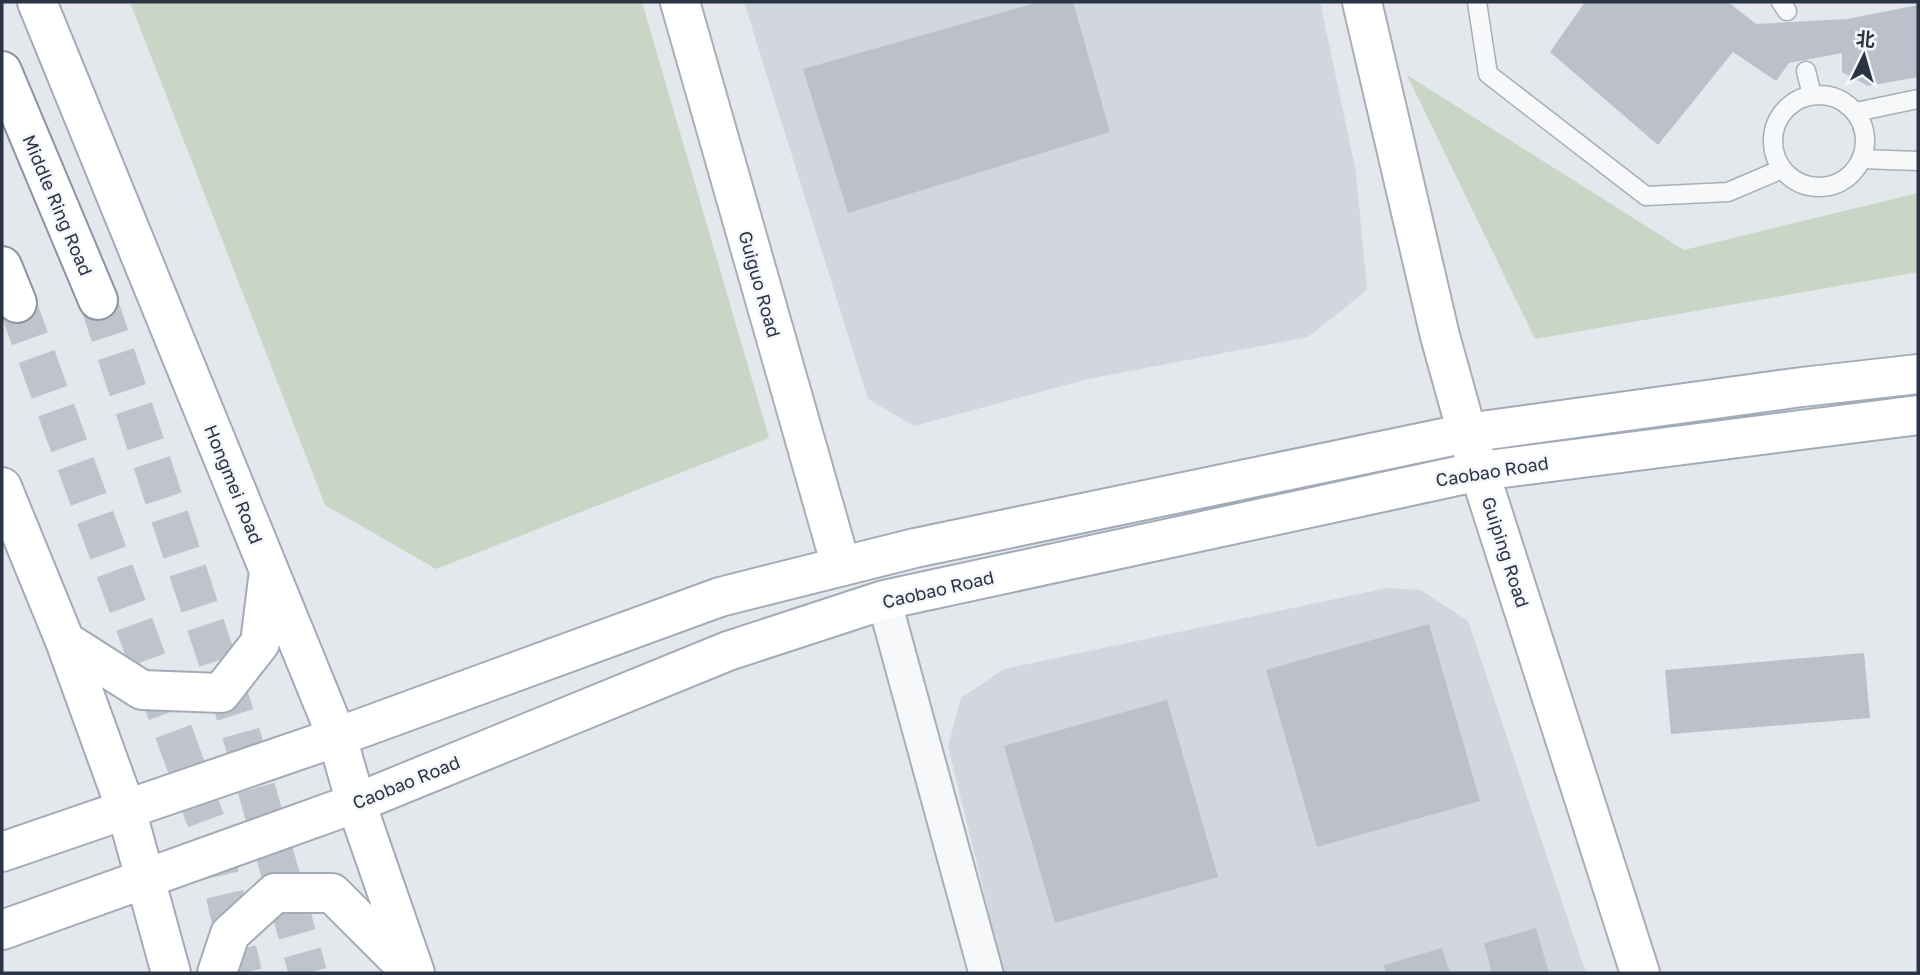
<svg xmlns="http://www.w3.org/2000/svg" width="1920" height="975" font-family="'Golos Text','Noto Sans SC',sans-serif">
  <rect width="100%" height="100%" fill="#e4e7ec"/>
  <path fill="#d2d6de" d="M744,2H1320L1356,172L1367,290L1308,337L1088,379L914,426L868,399Z
    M1387,588L1421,590L1468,621L1586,973H1004L948,746L961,698L1004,669Z"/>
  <path fill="#c9d6c5" d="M130,2H642L769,438L436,569L325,505Z
    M1407,75L1684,250L1918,193V272L1535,339Z"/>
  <path fill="#bbc0ca" d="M1039,2H1073L1110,132L848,213L803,69Z
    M1585,2H1728L1756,24L1847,19L1918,5V77L1868,86L1842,72V53L1789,63L1776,81L1733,52L1658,145L1550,52Z
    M1429,624L1480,801L1317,847L1266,670Z
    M1864,653L1870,718L1671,734L1665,670Z
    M1167,700L1218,877L1055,923L1004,746Z
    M1536,928L1549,973H1492L1484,943Z
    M1442,948L1450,973H1386L1384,965Z"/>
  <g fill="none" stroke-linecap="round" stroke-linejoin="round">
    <path stroke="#bfc3cb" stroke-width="38" stroke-dasharray="38 19" stroke-linecap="butt" d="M98,300L239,726L308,973
      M17,303L210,832L243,973"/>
    <defs>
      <path id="lane" d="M1477,2L1488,74L1646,196L1728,192L1782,169
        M1781,2L1787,11
        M1806,71L1812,95
        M1773 141a46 46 0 1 1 92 0a46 46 0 1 1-92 0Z
        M1856,112L1918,99
        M1861,159L1918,161"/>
      <path id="street" d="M884,600L986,973"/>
      <path id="secondary" d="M680,2L841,566
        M1362,2L1440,336L1467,433L1640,973"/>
      <path id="primary" d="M37,2L337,737L356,803L415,973
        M2,487L65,641L126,809L171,973
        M65,641L142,690L221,693L260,643L269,571
        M2,852L337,737L720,597L915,548L1467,433L1802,387L1918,374
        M2,930L356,803L728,651L884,600L1480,471L1918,415
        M217,973L230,934L275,893H332L408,969"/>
      <path id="highway" d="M2,71L98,300
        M2,266L17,303"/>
    </defs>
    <use href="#lane" stroke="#a9aeb7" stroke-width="21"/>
    <use href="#street" stroke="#a9aeb7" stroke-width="37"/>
    <use href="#secondary" stroke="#a9aeb7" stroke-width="42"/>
    <use href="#primary" stroke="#a3abb8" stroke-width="42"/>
    <use href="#highway" stroke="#8b94a3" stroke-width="42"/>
    <use href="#lane" stroke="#f7f8fa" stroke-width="18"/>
    <use href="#street" stroke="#f7f8fa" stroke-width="33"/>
    <use href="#secondary" stroke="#fff" stroke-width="38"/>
    <use href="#primary" stroke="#fff" stroke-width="38"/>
    <use href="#highway" stroke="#fff" stroke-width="38"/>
  </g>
  <g text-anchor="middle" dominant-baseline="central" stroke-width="5" stroke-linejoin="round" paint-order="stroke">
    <g font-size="18" fill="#2b3445" stroke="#f4f6f9">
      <text transform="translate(58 205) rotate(67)">Middle Ring Road</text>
      <text transform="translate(760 284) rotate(74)">Guiguo Road</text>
      <text transform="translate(1492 471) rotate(-9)">Caobao Road</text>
      <text transform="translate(234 484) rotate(68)">Hongmei Road</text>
      <text transform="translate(1506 552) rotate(72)">Guiping Road</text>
      <text transform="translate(938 589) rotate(-13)">Caobao Road</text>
      <text transform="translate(406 782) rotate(-22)">Caobao Road</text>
    </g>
  </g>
  <rect width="1920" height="975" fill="none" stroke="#2b3445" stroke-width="7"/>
  <g transform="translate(1864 56) rotate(5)" stroke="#f4f6f9" stroke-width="5" paint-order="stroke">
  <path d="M0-5L12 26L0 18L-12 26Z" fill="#2b3445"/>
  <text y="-10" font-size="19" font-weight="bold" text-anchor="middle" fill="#2b3445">北</text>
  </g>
</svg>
